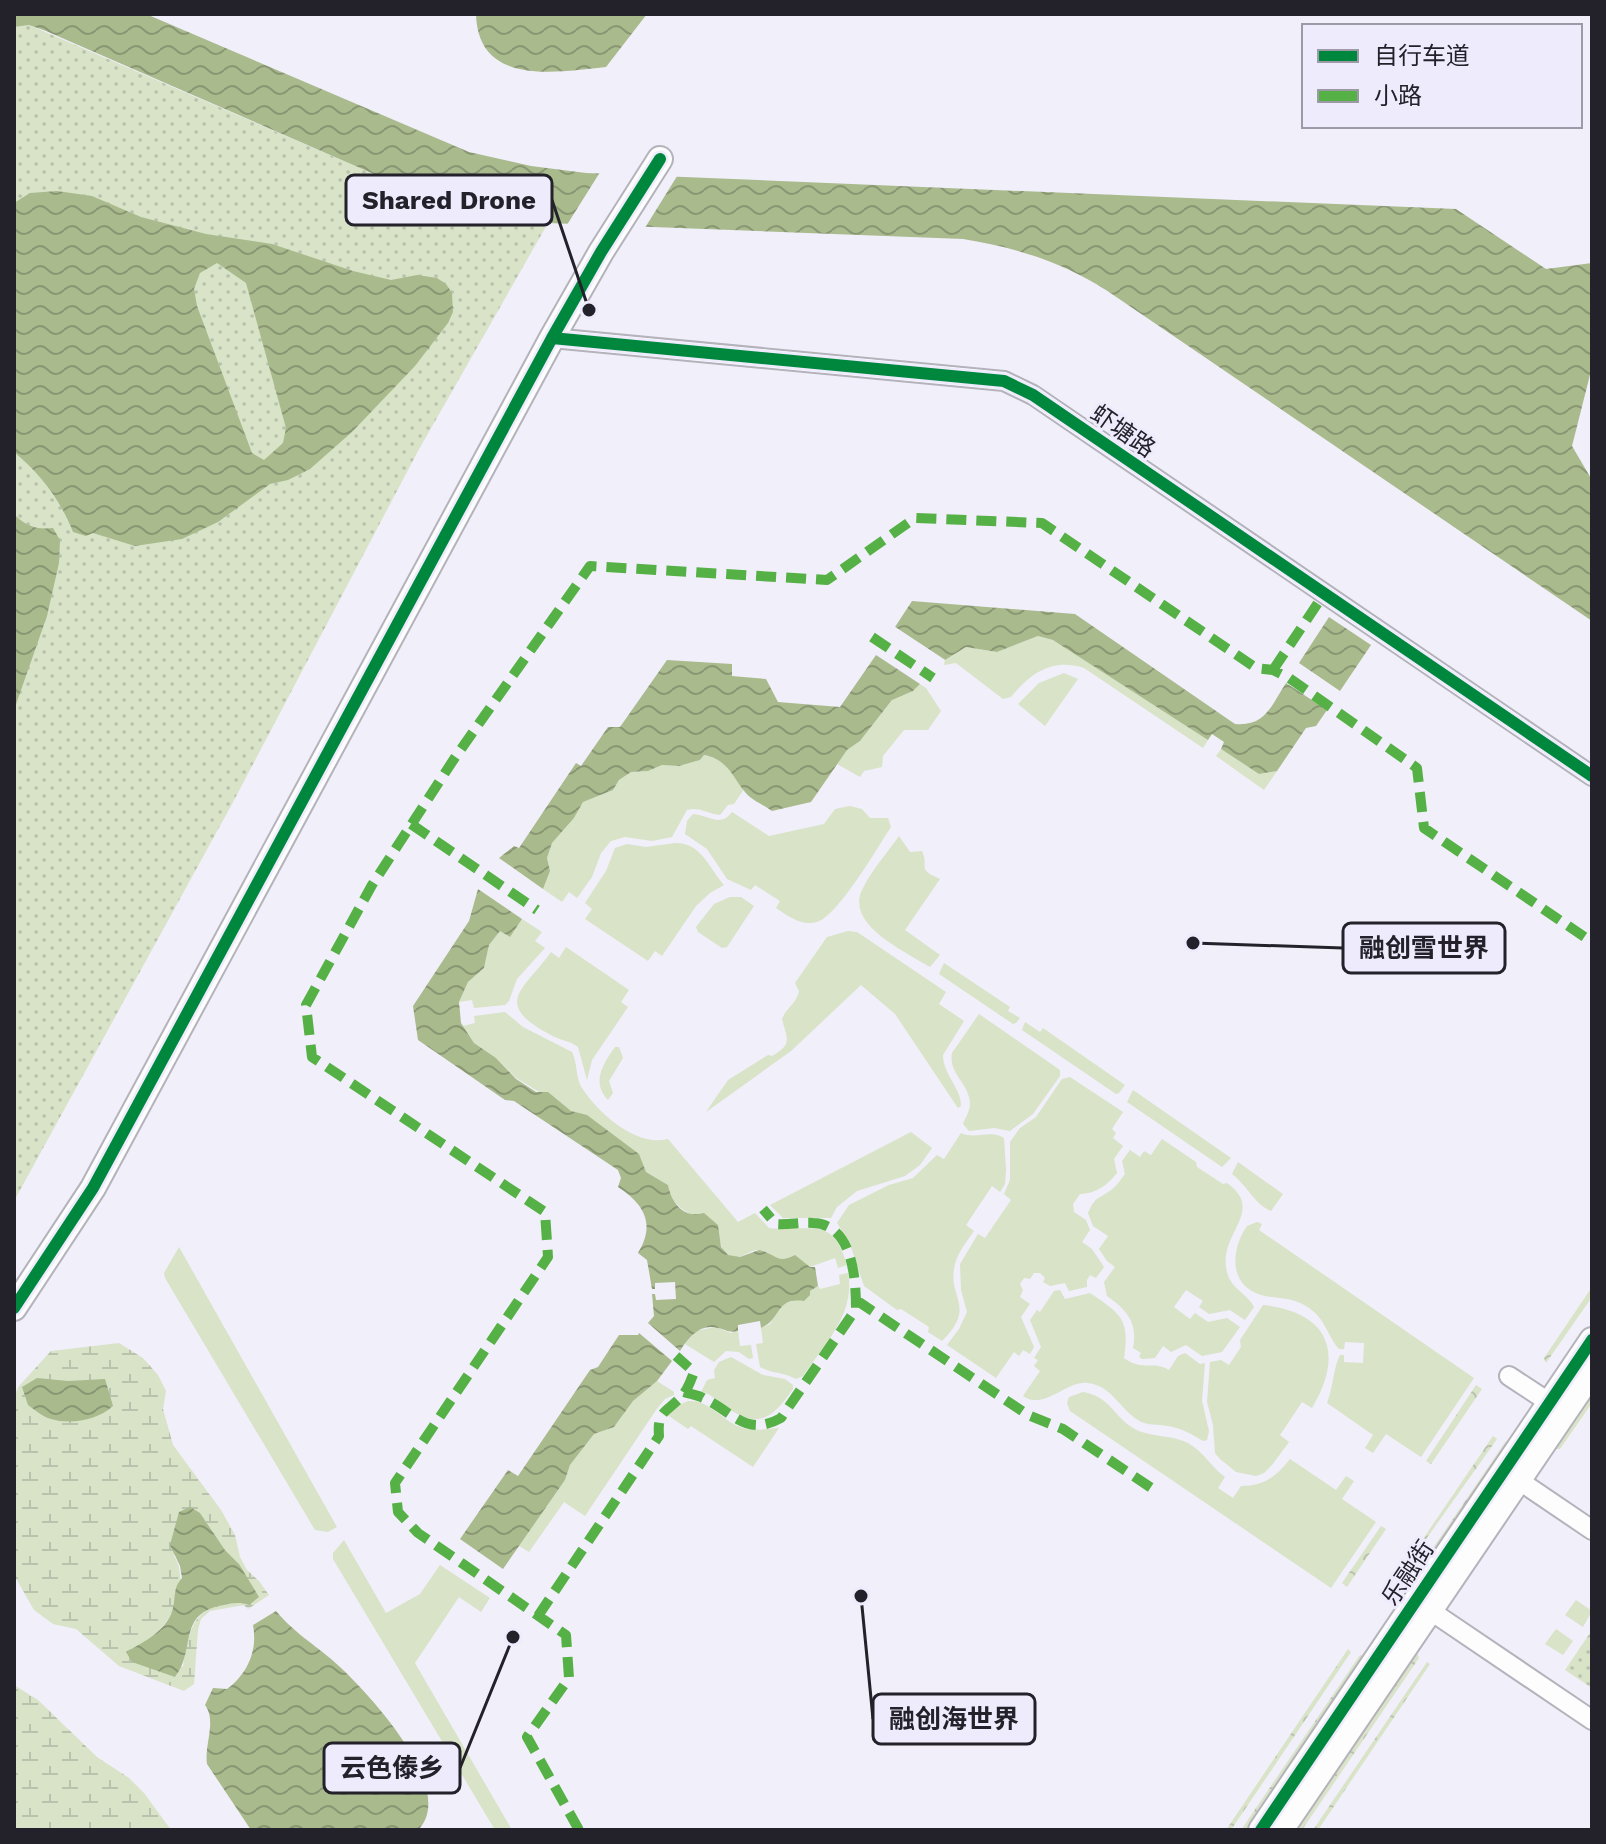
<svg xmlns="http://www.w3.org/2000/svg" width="1606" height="1844" font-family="'Work Sans','Noto Sans SC',sans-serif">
  <defs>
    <pattern id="forest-crowns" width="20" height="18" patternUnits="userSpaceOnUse" patternTransform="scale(2)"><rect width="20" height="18" fill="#d8e3c8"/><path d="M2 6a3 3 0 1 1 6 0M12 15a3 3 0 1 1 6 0" fill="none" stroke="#b9c2ac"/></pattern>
    <pattern id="wetland-marsh" width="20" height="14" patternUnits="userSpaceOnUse" patternTransform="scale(2)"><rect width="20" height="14" fill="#d8e3c8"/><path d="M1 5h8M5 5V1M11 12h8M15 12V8" fill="none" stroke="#b9c2ac"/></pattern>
    <pattern id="park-dots" width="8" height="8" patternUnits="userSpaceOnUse" patternTransform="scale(2)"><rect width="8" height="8" fill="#d8e3c8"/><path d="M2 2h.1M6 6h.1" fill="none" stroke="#b9c2ac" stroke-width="1.8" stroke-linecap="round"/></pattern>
    <pattern id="water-waves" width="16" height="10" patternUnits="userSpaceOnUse" patternTransform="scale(2)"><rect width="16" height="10" fill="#a9ba8d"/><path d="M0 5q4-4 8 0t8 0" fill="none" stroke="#899773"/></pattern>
  </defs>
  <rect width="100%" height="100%" fill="#f1eff9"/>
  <path fill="#d8e3c8" d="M1038,636L1053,640L1070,648L1208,740L1203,748L1084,668C1052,658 1031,673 1011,697L1003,699L956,663L944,665L945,660L966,647L997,652Z
    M1064,673L1078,679L1045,726L1018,704L1039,683Z
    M920,684L926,688L941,711L928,730H904L883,756L882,767L864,771L860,777L837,764L847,750L860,741L893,699L913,691Z
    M1221,749L1259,774L1277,771L1264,790L1216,756Z
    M704,755C724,758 734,773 744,789L734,804L728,805L720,815C708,814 699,806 687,810L672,837L652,841L625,837L611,841L601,853L592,877L577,898L569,892L562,902L543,889L550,871L547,858L552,843L574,818L583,802L613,790L619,780L631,772L648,771L662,765L679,766L700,760Z
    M850,806L862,809L870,818H888L891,827C878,847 837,917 817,922C802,926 789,917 776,908L780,901L755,885L751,890L727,879L707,849L685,834L687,821L693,814C709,815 720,828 732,812L769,836L824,824L835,809Z
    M899,836L910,852L922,851C930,868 915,868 940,879L905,930L940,955L930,967C906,952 843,924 863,888C872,870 887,853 899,836Z
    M675,843C702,843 708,867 724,885L710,893L696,906L662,956L655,951L648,961L585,919L592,909L585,903L606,871L615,848L627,844L646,847Z
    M730,897H741L754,906L727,947L722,948L698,932L696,927L714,904Z
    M522,919L542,932L535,941L545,948L517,979L509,1001L505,1005L474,1008L472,1000L459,1002L468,982L484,968L489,945L500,931L510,937Z
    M848,931L857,932L946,992L939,1004L964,1021L943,1055C943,1075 961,1087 961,1106L958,1108L895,1014L861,985L791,1051L706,1112L728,1080L768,1055L772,1056C793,1044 787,1039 782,1019C786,1008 797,1003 799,991L795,983L827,937Z
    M566,947L629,990L621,1002L628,1007L592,1060L587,1080L578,1047C569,1040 558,1040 549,1034C491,1003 525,989 551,952L559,958Z
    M944,963L1010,1007L1008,1011L1020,1018L1016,1023L1013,1024L939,974Z
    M505,1012L523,1027L572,1052C578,1064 575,1077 582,1088C599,1114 636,1147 668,1139L738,1222L755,1213L769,1228C810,1233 832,1213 847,1265L838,1268L835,1258L810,1267C799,1259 792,1262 780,1259C771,1257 767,1249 757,1250C750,1251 745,1255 739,1257C719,1261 720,1238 718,1225C695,1216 673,1212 668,1185L646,1172L641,1163L593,1120L571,1111L516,1078L496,1058L474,1043L463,1026L475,1023L474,1016Z
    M979,1014L1060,1070V1076L1033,1114L1010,1131L994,1128L969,1131L963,1124C965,1118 970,1111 970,1104C970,1084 948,1074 952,1053Z
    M1025,1022L1040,1032L1043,1028L1125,1085L1119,1093L1116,1094L1022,1030Z
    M615,1047H619L623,1058L609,1081L613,1093L608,1100C591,1082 603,1064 615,1047Z
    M1070,1077L1123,1112L1112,1129L1116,1133L1113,1138L1123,1146L1114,1159L1117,1173C1108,1185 1095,1194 1080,1194L1073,1204L1074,1212L1086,1220L1090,1230L1082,1242L1092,1249L1104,1267L1096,1278L1090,1275L1087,1280V1287L1069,1291L1065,1283L1050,1286L1043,1282L1045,1278L1040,1273H1034L1030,1279L1024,1278L1020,1284L1023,1290L1020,1297L1030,1304L1021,1317L1034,1347L1030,1354L1023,1350L1019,1356L1014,1352L996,1378L947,1345L959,1329L967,1312L961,1290L960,1264L978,1234L985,1238L1011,1200L1004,1194L1010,1180V1142L1020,1128L1036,1117L1062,1079Z
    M1133,1090L1231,1158L1222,1167L1127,1102Z
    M911,1132L932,1148L920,1165L905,1176L857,1191L837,1207L831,1218H783L770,1205Z
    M961,1133C976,1140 991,1129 1004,1138L1006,1170L1005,1184L1000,1192L992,1186L966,1225L974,1231C967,1241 958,1252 955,1264C946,1299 978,1305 942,1341L928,1332L929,1327L901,1309L897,1310L864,1286L849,1241L837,1223L849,1205L889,1185L913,1178L937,1155L944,1159Z
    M1162,1139L1196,1162L1197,1167L1223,1184L1227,1183C1265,1210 1221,1232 1226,1267C1229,1290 1246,1291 1254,1307L1245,1320L1230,1310L1209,1314L1199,1307L1203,1301L1186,1290L1174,1307L1190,1319L1195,1313L1208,1322L1227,1318L1240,1327L1222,1352L1202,1356L1186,1345L1171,1352L1163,1346L1155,1358L1142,1359L1139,1357L1141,1353L1133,1348C1138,1323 1127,1310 1107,1296L1104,1282L1115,1267L1107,1261L1099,1249L1108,1236L1093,1226L1088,1213C1096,1195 1098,1200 1111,1190C1116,1187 1121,1179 1125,1174L1122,1161L1130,1150L1140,1157L1144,1151L1151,1155Z
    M1238,1162L1283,1194L1271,1211C1254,1204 1247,1185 1232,1174Z
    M1257,1222L1262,1224L1259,1230L1474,1378L1421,1457L1386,1434L1373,1453L1365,1448L1373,1435L1327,1403C1333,1388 1333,1369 1340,1355H1344V1362L1363,1363L1364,1343L1345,1342L1344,1349H1339C1326,1334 1326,1317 1304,1305C1291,1297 1275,1299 1261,1295C1228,1285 1231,1249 1247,1226Z
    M179,1247L337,1527L328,1532L315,1530L165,1278L164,1273Z
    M848,1273C856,1313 824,1345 803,1376L796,1379C783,1372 772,1374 760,1367L756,1344L763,1343L761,1328L770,1324L782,1304L796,1300L818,1286L820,1289L840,1284L839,1275Z
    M1060,1290L1065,1299L1090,1293C1121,1314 1130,1319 1124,1358C1144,1372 1152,1360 1169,1370L1178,1356L1185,1353L1200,1364L1205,1363L1202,1401L1209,1431L1207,1440L1203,1441C1192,1434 1181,1428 1168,1426C1158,1424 1147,1426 1138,1420C1119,1408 1112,1386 1088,1383C1066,1380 1045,1411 1023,1396L1040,1371L1034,1366L1038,1360L1034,1358L1041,1347L1030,1320L1037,1310L1040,1312L1054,1291Z
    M1263,1305C1329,1312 1345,1353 1312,1408L1302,1402L1280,1435L1289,1442L1272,1465L1264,1473L1256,1476L1236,1472L1220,1459L1215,1453L1213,1425L1207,1402L1210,1362L1221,1360L1229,1365L1241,1347L1240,1340Z
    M715,1327L731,1333L738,1331L740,1346L751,1345L753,1358L749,1359L739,1352L726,1351L714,1362L685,1344L696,1331Z
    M731,1357L763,1375L785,1379L793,1385V1389C771,1420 758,1430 723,1405C715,1400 711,1393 701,1392L707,1380L715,1378L714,1370L719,1362Z
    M657,1381L674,1392V1395L665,1399L656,1410L585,1516L564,1502L529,1552L519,1546L565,1480L570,1465L594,1434L614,1427L633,1401Z
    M1083,1392C1111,1397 1112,1415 1133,1428C1150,1438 1170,1434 1188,1443C1204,1452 1211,1467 1225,1477L1218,1488L1233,1498L1241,1486C1264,1486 1276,1477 1290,1459L1336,1490L1346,1476L1354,1481L1342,1499L1376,1522L1331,1588L1070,1411L1067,1403L1069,1397Z
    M688,1401C710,1400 720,1419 740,1427C752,1432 766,1429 779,1428L753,1467L691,1426L688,1429L666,1414L672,1408Z
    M344,1540L386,1613L420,1594L440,1565L490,1598L481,1612L459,1597L415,1663L512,1830H495L333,1559V1553Z
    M1576,1600L1592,1611L1583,1627L1565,1615Z
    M1556,1629L1573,1641L1563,1655L1545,1644Z"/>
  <path fill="url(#forest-crowns)" d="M1592,1287V1297L1546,1363L1544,1358Z
    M1476,1385L1482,1389L1431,1464L1426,1461Z
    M1592,1394V1403L1560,1449H1555Z
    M1493,1436L1497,1439L1424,1542L1423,1539Z
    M1506,1441L1508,1443L1435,1552L1433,1548Z
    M1381,1526L1386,1529L1347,1587L1342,1583Z
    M1348,1649L1351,1652L1231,1830H1226Z
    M1417,1653L1419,1658L1302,1830H1295Z
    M1360,1655L1365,1656V1659L1249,1830H1241Z
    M1427,1662L1430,1664L1318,1830H1313Z"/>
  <path fill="url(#wetland-marsh)" fill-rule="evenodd" d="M119,1343L143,1358L158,1375L166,1391L163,1409L173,1445L221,1510L235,1535L240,1557L247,1570L259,1581L269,1595L248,1609L244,1605L210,1611L201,1619L198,1630L194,1684L184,1691L119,1666L76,1629L53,1624L34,1610L14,1575V1396L19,1386L51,1351ZM200,1513L225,1550L239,1564L243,1603C194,1603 190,1625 183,1667L143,1643C149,1638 157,1633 162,1627C178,1609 187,1576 174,1556Z
    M14,1685L38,1700L97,1757L129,1778L144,1793L171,1830H14Z"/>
  <path fill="url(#park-dots)" d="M29,25L383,178L445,202L548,223L418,451L232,804L14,1201V27Z
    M1592,1630V1688L1565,1670Z"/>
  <path fill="url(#water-waves)" fill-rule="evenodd" d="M14,14H146L469,152L531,166L586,173L1456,209L1546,269L1592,263V367L1572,446L1592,480V621L1106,290C1062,262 1014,247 963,239L548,223L481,211L445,202L383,178L46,31L29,25L14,27Z
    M476,14H647L606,67C557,72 478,87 476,14Z
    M57,191L92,196L141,217L206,234L272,244L353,271L391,280L417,275L437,278L446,284L452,293L453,312L448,323L415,366L352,432L310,469L288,480L270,484L218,522L182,539L135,546L93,533L86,536L73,532C61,501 40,473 14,452V203L30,193ZM217,263L246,283L286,428L283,443L264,460L252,453L197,306L194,289L200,273Z
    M14,514C25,526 37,530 53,528L60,540L59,563L47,616L14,710Z
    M912,601L1075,614L1235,724C1266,727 1272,704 1286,683L1327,710L1316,726L1306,728L1277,771L1259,774L1221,749L1224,742L1212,734L1208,740L1053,640L1038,636L997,652L966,647L945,660L895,627Z
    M1329,617L1371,645L1340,691L1299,663Z
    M876,655L920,684L913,691L892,700L860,741L847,750L811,802L772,811C764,805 751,800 745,792C733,778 728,759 704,755L700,760L679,766L662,765L648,771L631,772L619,780L613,790L583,802L574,818L552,843L547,858L550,871L543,889L499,858L514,846L519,848L576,763L581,766L608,727H620L667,660L732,664V676L766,679L778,702L840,707Z
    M478,889L522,919L510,937L500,931L489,945L484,968L468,982L459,1002L461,1023L474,1043L496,1058L516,1079L536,1092H548L571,1111L587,1115L639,1154L646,1172L668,1185C672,1204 684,1219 704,1213L718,1225L721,1247L728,1255L740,1257L759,1250C776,1253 776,1265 795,1255L810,1267H815L818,1286L810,1291V1295L804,1301C775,1297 782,1319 761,1328L760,1321L738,1325V1331C729,1333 727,1330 718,1328C700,1323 689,1337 680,1351L648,1323L654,1316L652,1294H655L656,1300L676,1299L675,1282L655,1283V1289H652L647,1260L638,1253C656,1224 644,1204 618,1187L621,1178L618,1170L514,1101L505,1100L418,1040L413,1006L469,921Z
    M639,1333L672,1361L657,1381L633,1401L614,1427L594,1434L570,1465L565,1480L503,1569L460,1539L508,1470L518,1476L590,1370L598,1367L619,1335H638Z
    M37,1378L68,1381L105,1379L113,1406C98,1420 71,1425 51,1419C43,1417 35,1410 28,1405L22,1387Z
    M190,1507L200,1513L225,1550L239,1564L259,1597L249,1605C240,1602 233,1603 224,1605C176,1613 197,1649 175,1677L132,1662L126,1652C144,1642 168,1630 173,1608C176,1595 173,1588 182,1578L180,1566L170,1545L179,1512Z
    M276,1611C297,1636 318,1646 340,1667C371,1696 458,1790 418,1830H251L207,1764C204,1745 217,1721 205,1705L213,1688L227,1689C247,1674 258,1651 253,1625Z"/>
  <path fill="#f1eff9" d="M602,169L679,173L643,231L565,228Z
    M892,625L945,660L943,664L893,630Z"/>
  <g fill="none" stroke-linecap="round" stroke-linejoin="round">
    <defs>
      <path id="street" d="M552,338L1004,381L1033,395L1592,776
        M1509,1376L1550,1403
        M1508,1473L1592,1530
        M1422,1605L1592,1720"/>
      <path id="secondary" d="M14,1308L93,1188L552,338L601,252L660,159
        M1261,1830L1592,1340
        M1281,1830L1592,1372"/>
    </defs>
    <use href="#street" stroke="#b4b2bb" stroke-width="22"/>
    <use href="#secondary" stroke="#b4b2bb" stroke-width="28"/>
    <use href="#street" stroke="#fdfdfe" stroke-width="18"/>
    <use href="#secondary" stroke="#fdfdfe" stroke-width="24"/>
    <path stroke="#55b146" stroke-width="10" stroke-dasharray="20 10" stroke-linecap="butt" d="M872,637L933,678
      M1273,670L1324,594
      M411,824L537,910
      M856,1300L1028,1415L1063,1429L1153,1489
      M684,1392C690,1394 698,1395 703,1398C733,1411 745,1438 781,1418L856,1309C856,1280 853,1224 813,1223C801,1222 789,1225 776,1224L763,1209
      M538,1616L659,1436C657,1410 666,1413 681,1397C687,1391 691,1380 694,1372L676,1356
      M579,1830L527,1737L569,1678L566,1635L418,1533L398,1512L395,1483L548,1257L545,1212L312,1057L306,1005L372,885L454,759L590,566L827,580L915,518L1042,523L1256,668L1273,670L1289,678L1417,768L1424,828L1592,942"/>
    <defs>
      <path id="cycleway" d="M552,338L1004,381L1033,395L1592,776
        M14,1308L93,1188L552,338L601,252L660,159
        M1261,1830L1592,1340"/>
    </defs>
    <use href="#cycleway" stroke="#eeebfd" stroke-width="17"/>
    <use href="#cycleway" stroke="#00873e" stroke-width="12"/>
  </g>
  <g text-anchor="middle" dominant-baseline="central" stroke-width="6" stroke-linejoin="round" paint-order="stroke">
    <g font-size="24" fill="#232129" stroke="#eeebfd">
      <text transform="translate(1123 431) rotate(35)">虾塘路</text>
      <text transform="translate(1408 1573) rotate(-56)">乐融街</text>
    </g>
  </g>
  <path fill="none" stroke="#232129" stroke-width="3" d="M589 310L552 200M1193 943L1343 948M861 1596L873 1719M513 1637L460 1768"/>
  <g fill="#232129" stroke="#eeebfd" stroke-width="3">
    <circle cx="589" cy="310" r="8"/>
    <circle cx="1193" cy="943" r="8"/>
    <circle cx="861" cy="1596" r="8"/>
    <circle cx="513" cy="1637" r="8"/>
  </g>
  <g fill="#eeebfd" stroke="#232129" stroke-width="3">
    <rect x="346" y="175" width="206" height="50" rx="8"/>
    <rect x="1343" y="923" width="162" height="50" rx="8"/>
    <rect x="873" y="1694" width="162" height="50" rx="8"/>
    <rect x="324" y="1743" width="136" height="50" rx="8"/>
  </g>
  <g font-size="26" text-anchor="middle" font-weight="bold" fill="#232129">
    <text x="449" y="209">Shared Drone</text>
    <text x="1424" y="957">融创雪世界</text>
    <text x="954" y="1728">融创海世界</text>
    <text x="392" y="1777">云色傣乡</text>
  </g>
  <rect width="1606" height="1844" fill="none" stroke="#232129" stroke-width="32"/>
  <rect x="1302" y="24" width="280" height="104" fill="#eeebfd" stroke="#9d9aa8" stroke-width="2"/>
  <rect x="1318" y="50" width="40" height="12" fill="#00873e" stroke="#9d9aa8" stroke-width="2"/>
  <text x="1374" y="64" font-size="24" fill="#232129">自行车道</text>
  <rect x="1318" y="90" width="40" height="12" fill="#55b146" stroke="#9d9aa8" stroke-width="2"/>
  <text x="1374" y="104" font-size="24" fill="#232129">小路</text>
</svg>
